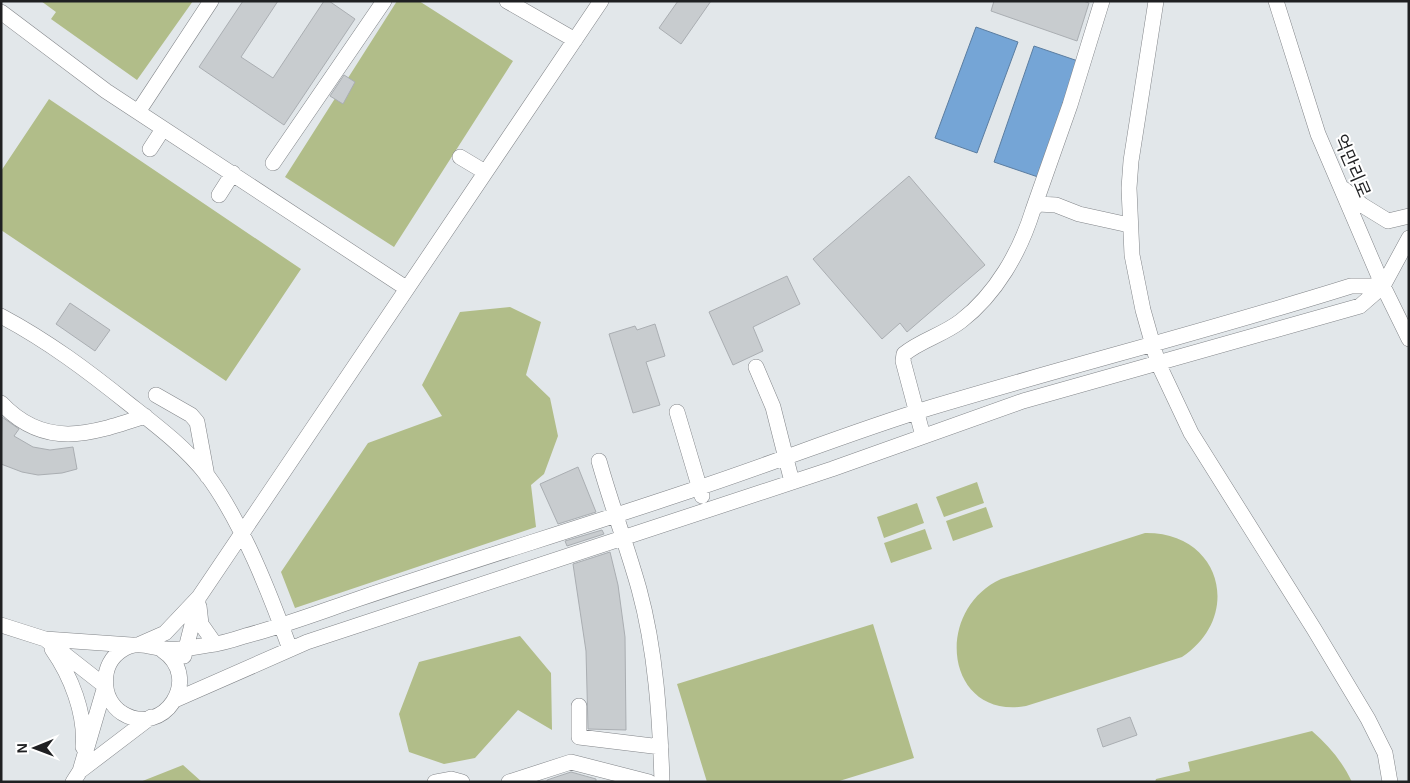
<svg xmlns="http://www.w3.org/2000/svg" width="1410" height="783" font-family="Helvetica,'Noto Sans KR',sans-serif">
  <rect width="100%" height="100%" fill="#e2e7ea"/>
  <path fill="#b1bd89" d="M41,1H193L137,80L51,19L56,12Z
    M397,1H419L513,61L394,247L285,177Z
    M49,99L301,269L226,381L1,230V171Z
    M510,307L541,322L526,375L550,398L558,436L544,474L531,485L536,527L295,608L281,572L368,443L442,416L422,385L460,312Z
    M977,482L984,503L944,517L936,497Z
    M917,503L924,523L884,538L877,517Z
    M986,507L993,527L953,541L946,521Z
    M925,529L932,549L891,563L884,543Z
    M1145,533C1222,532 1243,617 1182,657L1026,706C946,720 932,611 1001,579Z
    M873,624L914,758L836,782H707L677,684Z
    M520,636L551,673L552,730L518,710L475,758L444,764L409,752L399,714L419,662Z
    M1312,731C1329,746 1342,761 1352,782H1155L1156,779L1190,771L1188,762Z
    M183,765L202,782H140Z"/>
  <path fill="#75a5d6" stroke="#5b7da0" d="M976,27L1018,42L977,153L935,138Z
    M1034,46L1078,61L1038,177L994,162Z"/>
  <path fill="#c8cccf" stroke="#aaaeb2" d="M243,1H278L241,57L273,78L324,1H329L355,19L284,125L199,67Z
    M678,1H711L681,44L659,28Z
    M994,1H1083L1089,3L1077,41L991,11Z
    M344,75L355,82L343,104L330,96Z
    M909,176L985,265L907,332L900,323L882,339L813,259Z
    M787,276L800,304L753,327L763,351L733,365L709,312Z
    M70,303L110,330L95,351L56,324Z
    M655,324L665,356L646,362L660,405L633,413L609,334L635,326L637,330Z
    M2,417L19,429L14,436L33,447L50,450L73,447L77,469L62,473L38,475L22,472L1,464Z
    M578,467L596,512L558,524L540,484Z
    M602,530L604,534L567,546L565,541Z
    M610,552L618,585L625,637L626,730L588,729L586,651L573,564Z
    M1130,717L1137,735L1103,747L1097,729Z
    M571,772L596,779V782H547V780Z"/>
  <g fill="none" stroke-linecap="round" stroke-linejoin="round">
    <defs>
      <path id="minor" d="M507,1L575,40
        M1156,1L1131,161L1129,188L1132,255L1143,310L1158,363L1191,433L1314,629L1368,719L1385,753L1390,782
        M1276,1L1318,134L1383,286L1409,339
        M1,12L106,91L406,288
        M138,112L211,1
        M150,149L163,129
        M460,157L485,172
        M273,163L384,1
        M1344,189L1362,205L1388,221L1409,216
        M219,195L233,173
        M1033,210L1070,105L1102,1
        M1,316C48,341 88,371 129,404C157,426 185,447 207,475C242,522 270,594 290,649
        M756,367L773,407L792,482
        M156,395L191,415L197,422L207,476
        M1,403C45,450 91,434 145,416
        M677,412L702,496
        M923,436L903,361L904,354C921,340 943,335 961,321C996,294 1020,252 1033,210L1038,204L1056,205L1079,214L1129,225
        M599,461C611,504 627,546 639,589C656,651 660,718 662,782
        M199,606L201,624L215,644
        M1,625L45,639L131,645
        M45,639L105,686L80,771
        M140,644L165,633L199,597L601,1
        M52,649C71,676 86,714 83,747
        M162,650C204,678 163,739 122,713C100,698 100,664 122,650C137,640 149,647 164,649C177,651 195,647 208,645C221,644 233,640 245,636C283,626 320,612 358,599C473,560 589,525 704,486C779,461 854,431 929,408C1069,366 1211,330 1351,286H1383
        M184,656L198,601
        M175,700L307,642L832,469L1023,401L1360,306L1383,286L1409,238
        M579,706V737L661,747
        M73,782L80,771L151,717
        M435,782L451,779L462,782
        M509,782L571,762L649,782"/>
    </defs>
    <use href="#minor" stroke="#828589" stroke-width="16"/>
    <use href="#minor" stroke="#fff" stroke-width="15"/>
  </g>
  <g text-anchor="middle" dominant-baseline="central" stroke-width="4" stroke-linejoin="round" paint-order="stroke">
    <g font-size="18" fill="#1f2022" stroke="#fff">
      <text transform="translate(1352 166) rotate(67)">억만리로</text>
    </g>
  </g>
  <rect width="1410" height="783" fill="none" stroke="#1f2022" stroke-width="5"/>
  <g transform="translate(35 748) rotate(269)" stroke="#ffffff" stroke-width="4" paint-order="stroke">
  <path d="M0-4L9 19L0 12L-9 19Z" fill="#1f2022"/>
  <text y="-8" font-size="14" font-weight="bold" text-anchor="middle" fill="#1f2022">N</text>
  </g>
</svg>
